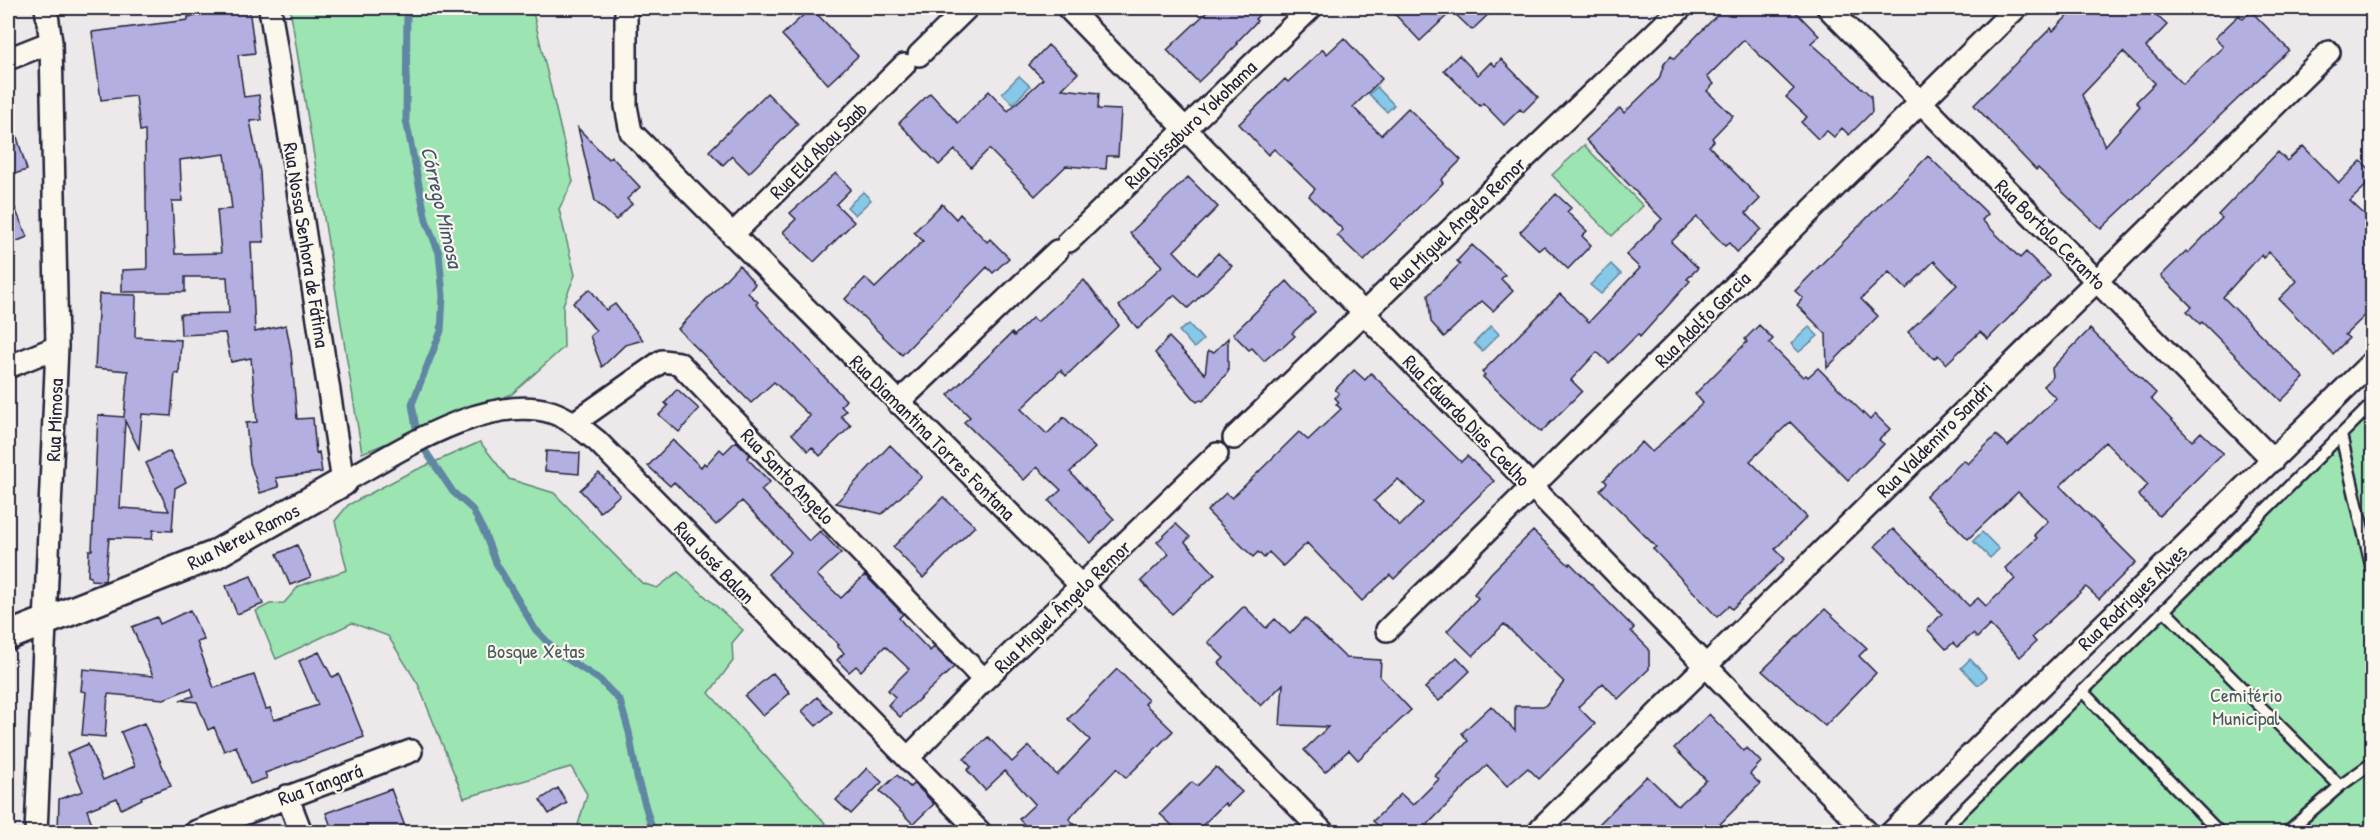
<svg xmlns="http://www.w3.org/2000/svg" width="2380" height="840" font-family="'Patrick Hand',sans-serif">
  <rect width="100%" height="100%" fill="#ede9ea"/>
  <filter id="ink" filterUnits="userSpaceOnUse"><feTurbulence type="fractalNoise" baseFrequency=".0167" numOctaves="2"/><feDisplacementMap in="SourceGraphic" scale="12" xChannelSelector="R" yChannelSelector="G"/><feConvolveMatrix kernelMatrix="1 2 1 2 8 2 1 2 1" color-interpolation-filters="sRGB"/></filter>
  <g filter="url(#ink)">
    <path fill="#9ce4b2" stroke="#5f8376" stroke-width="1.5" d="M290,8H532L573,182L559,209L575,275L563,305L564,347L512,394L362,453Z
      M1584,145L1643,206L1612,236L1552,175Z
      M2372,401V832H1953L1945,824Z
      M480,442L509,479L554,493L642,583L657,588L678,572L743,630L732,643L733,661L709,693L833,832H576L587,794L571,767L464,798L418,684L388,636L352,623L276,659L256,611L270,604L284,603L299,586L347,570L335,521L348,505L407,474Z"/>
    <path fill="#86c8e7" stroke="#5e86a2" stroke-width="1.5" d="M1019,76L1030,86L1013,104L1002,93Z
      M1377,87L1394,105L1387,112L1369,94Z
      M863,192L871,200L855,215L847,207Z
      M1611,264L1621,274L1601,294L1590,285Z
      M1189,324L1203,340L1194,348L1179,331Z
      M1491,326L1499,334L1482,351L1474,343Z
      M1809,327L1818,336L1799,352L1791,344Z
      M1982,532L1999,549L1990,558L1973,541Z
      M1970,659L1987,677L1978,685L1961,668Z"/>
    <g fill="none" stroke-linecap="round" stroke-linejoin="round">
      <path stroke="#5e86a2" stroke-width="7" d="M407,8L406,120L426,220L439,253L443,296L441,331L412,404L418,440L453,492L472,509L484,532L496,563L535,629L558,653L600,680L620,701L629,732L637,777L653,832"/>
    </g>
    <path fill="#b3afe0" stroke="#22223b" stroke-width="1.5" fill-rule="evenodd" d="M239,8H249L255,53L238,55L244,97L259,95L262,120L250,121L260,172L264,242H251L255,332L286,325L291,351L297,419L313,418L316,453L319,452L322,472L276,478L279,487L260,493L250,463L246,423L257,422L251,358L231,362L225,333L181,335L180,314L229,313L227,277H185V292H122V270L147,269L145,130L140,131L136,96L101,100L92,32L188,20V17ZM225,154L232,209L217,210L221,253L175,254L172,201H182L180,160Z
      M811,8L858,56L828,84L782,35Z
      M1211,8H1266L1255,19L1257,21L1236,43L1238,44L1198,82L1167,50Z
      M1389,8H1495L1472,30L1452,11L1420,41Z
      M1724,8H1792L1819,36L1811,43L1871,96L1872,112L1849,135L1842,128L1834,137L1827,131L1818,139L1801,122L1807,117L1786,97L1794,89L1744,40L1707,77L1714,84L1707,91L1733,116L1712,138L1714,141L1709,146L1760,199L1746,213L1761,229L1737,252L1729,243L1725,246L1697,217L1671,242L1698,268L1687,279L1690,281L1640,337L1638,334L1609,363L1597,352L1571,380L1582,391L1541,432L1483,377L1485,375L1482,372L1560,294L1589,322L1640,268L1626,255L1662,219L1586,140L1620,108L1624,113L1659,79L1664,64L1671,56L1674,59Z
      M2075,8H2149L2167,25L2146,47L2183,84L2223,47L2215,38L2239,15L2243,19L2251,11L2289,50L2101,229L2038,168L2036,170L1974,105L2051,28L2053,31ZM2123,52L2155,83L2136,102L2140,106L2105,146L2082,95Z
      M1344,38L1382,79L1353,107L1381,135L1408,108L1461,160L1441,180L1443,183L1364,261L1337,235L1343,230L1309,196L1315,189L1274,149L1268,155L1239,124L1285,79L1288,82L1323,49L1327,54Z
      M1048,45L1078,73L1062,89L1099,93L1098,109L1121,110L1118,156H1107L1106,169L1066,166L1035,196L989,149L971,167L955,150L939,165L899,123L930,93L958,123L989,91L1008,111L1043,79L1029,65Z
      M1459,55L1478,75L1491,62L1495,66L1501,59L1538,97L1523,112L1520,109L1504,125L1483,103L1480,106L1444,70Z
      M767,93L798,124L749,173L732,156L723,165L709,151Z
      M8,120H12L27,170L8,176Z
      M578,128L608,159L611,156L640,187L627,199L632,204L616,220L595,201Z
      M2303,146L2339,183L2361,161L2373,172V179L2350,201L2373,222V308L2345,335L2349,338L2333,354L2279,299L2297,281L2269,252L2263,258L2261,255L2223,297L2304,378L2281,401L2202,322L2200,324L2187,311L2192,307L2161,276L2186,251L2188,253L2222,218L2218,215L2278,152L2287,161Z
      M1928,156L1988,214L1982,220L2020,258L2026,252L2050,276L1988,339L1980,332L1946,364L1938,355L1934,359L1908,332L1957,285L1934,261L1906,289L1889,272L1861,299L1878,316L1827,368L1826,334L1797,305L1803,298L1795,291Z
      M836,173L851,189L836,204L854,222L814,262L783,232L796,219L790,213Z
      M1188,177L1218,207L1174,251L1197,275L1218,253L1232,266L1188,308L1174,295L1138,329L1119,306L1162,266L1130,233Z
      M8,191L27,237L8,245Z
      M1556,194L1571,208L1567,212L1587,231L1582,236L1591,245L1568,269L1544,246L1539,250L1520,232Z
      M942,204L956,219L960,214L987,242L990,239L1009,258L993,273L987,267L902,355L845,299L865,278L875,288L923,241L914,232Z
      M1472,245L1505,275L1501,279L1513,291L1493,311L1482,301L1444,337L1431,322L1428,295L1460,264L1457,261Z
      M739,265L755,284L748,293L758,302L756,304L846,400L841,406L846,411L841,416L851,426L820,456L812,447L808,451L792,434L810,416L774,382L751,403L678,329Z
      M1084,280L1119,325L1066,376L1061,370L1021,409L1047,434L1064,417L1095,448L1070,472L1114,519L1091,543L1049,501L1061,490L1037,467L1024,480L964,422L970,417L948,395L1012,333L1014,336L1032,318L1037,322Z
      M1287,281L1315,312L1292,333L1295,336L1282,348H1279L1264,361L1252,348L1249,350L1233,334Z
      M590,289L606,310L615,304L643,340L625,345L602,367L590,336L596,331L573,303Z
      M99,294L136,295L135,337L181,340L179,374L175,373L171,416L142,414L139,449L125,421L120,508L169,511L146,463L170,451L186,482L175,488L172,531L153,530L152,539L109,538L105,581L91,580V577L88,576L89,550H92L98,415L124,417L128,371L95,368Z
      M1759,325L1773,339L1769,343L1803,377L1806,375L1808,377L1818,368L1870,420L1875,414L1890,429L1879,440L1884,444L1848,480L1790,422L1750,461L1807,517L1775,549L1785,559L1732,609L1729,606L1717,617L1653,549L1656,547L1600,490L1607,483L1604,480L1642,442L1652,452L1703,403L1695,394L1747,342L1745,339Z
      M2090,329L2156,393L2151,399L2192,441L2201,432L2223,453L2159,516L2138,495L2148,485L2105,442L2060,486L2136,562L2099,599L2086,587L2032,637L2036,642L2020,657L1990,625L1977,638L1973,634L1957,647L1953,643L1946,649L1927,629L1942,614L1875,546L1893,529L1969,606L1978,598L1986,606L2015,579L2005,568L2037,538L2034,535L2048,521L2018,492L1968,539L1926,496L1964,460L1968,464L1996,435L2008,446L2056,398L2043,386L2053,376L2052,368Z
      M1169,337L1205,374L1208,351L1214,352L1228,338V372L1203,401L1200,400L1197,402L1155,353Z
      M1354,370L1365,380L1371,373L1461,462L1467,456L1494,481L1394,579L1390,575L1362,601L1307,543L1283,566L1269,552L1264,558L1258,552L1253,557L1207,511L1226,493L1232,498L1299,432L1308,440L1341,409L1336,404L1339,402L1335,398L1339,393L1335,390ZM1398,479L1423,503L1400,526L1374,501Z
      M677,389L699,409L679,432L659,415L668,406L665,403Z
      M673,440L701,467L704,463L706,465L720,449L724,453L736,441L750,455L747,458L770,482L761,490L809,541L820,531L841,553L817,575L841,598L865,575L903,614L899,618L904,624L930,651L934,647L954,667L900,717L888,705L895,697L888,690L909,669L885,646L861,671L856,666L849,672L837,660L844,653L837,646L839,645L768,574L791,552L742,501L716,525L674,482L670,486L648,466Z
      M890,445L922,477L882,514L836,503Z
      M546,451L580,453L579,474L545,471Z
      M599,473L620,495L600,512L580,490Z
      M943,497L975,526L923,578L893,547Z
      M1176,524L1190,537L1185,542L1215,574L1172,614L1141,581L1169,554L1157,542Z
      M1533,531L1569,565L1570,563L1634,628L1631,631L1649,649V669L1618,699L1603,683L1578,707L1595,724L1539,779L1528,768L1507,786L1487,765L1420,832H1385L1373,821L1401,794L1413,805L1439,779L1435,776L1468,741L1462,733L1491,706L1515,731V706H1545L1564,682L1504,624L1473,656L1447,631L1478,598L1474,594L1491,573Z
      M297,545L311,577L290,585L277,554Z
      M251,576L263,604L237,614L226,586Z
      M1244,606L1266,628L1275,619L1290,634L1305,618L1346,658L1381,660L1380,677L1411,710L1358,760L1349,750L1325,772L1304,750L1328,727L1280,725L1283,684L1261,706L1219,663L1224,658L1208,642Z
      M1825,609L1867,648L1859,656L1876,673L1825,726L1762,671Z
      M190,610L204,640L197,642L214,688L254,675L266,709L270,708L274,720L318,705L299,661L319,652L332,677L339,674L364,737L265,773L267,778L250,784L236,746L224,751L214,727L208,730L197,702L180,700L194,696L191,688L164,699L108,694L105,737L82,735L86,692L81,691L83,669L153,676L132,627L157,617L160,624Z
      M1457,657L1470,671L1439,701L1425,688Z
      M1117,669L1148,700L1145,704L1173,731L1126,778L1117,768L1069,819L1083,832H1031L1019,819L1035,804L1005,771L985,790L967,770L971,767L964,759L988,737L1012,762L1029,746L1057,775L1090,740L1068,719Z
      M773,673L790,693L763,716L745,696Z
      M817,697L832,712L816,726L802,711Z
      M1709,714L1744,751L1747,748L1761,762L1750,774L1760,784L1712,832H1591L1647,776L1678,806L1706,780L1674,748Z
      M144,723L171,786L141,797L142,799L121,809L117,798L87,810L95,832H58L59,799L83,791L67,753L88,744L103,780L135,766L121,732Z
      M1216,767L1242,792L1227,806L1225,803L1196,832H1179L1160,814L1192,782L1197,786Z
      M867,768L882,782L851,814L836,800Z
      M897,775L910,787L914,783L934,804L913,824L880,791Z
      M558,788L567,803L549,814L540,800Z
      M391,789L407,832H333L326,813Z"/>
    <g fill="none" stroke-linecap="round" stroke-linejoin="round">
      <defs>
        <path id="service" d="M2341,435L2372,569
          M2164,610L2340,786
          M2082,691L2219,832
          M1960,832L1950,823L2372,404
          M2287,832L2340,786L2372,763"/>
        <path id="minor" d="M270,8L343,482C399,451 486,393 551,412C569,418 583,430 597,441L980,832
          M626,8V106L631,132C862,366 1095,597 1323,832
          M1068,8L1867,832
          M1828,8L2273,460
          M919,55L967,8
          M8,59L51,42
          M732,235L904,65
          M1069,241L1311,8
          M8,367L57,347
          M898,403L1057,251
          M574,423L662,361L679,363L984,680
          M1234,438L1681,8
          M1387,630L2016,8
          M908,758L984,680L1217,454
          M287,796L301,832
          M1541,828L2329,52
          M36,832L57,347L51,42L46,8
          M195,832L411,751
          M1892,832L2372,362"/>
        <path id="tertiary" d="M8,636L214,555L343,482"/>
      </defs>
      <use href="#service" stroke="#22223b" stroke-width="15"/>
      <use href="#minor" stroke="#22223b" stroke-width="26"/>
      <use href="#tertiary" stroke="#22223b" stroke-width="32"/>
      <use href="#service" stroke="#fbf7ec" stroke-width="10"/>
      <use href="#minor" stroke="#fbf7ec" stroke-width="21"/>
      <use href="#tertiary" stroke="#fbf7ec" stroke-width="27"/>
    </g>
  </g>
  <g text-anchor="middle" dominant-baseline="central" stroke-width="4.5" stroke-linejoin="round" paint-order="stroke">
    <g font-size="20" fill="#22223b" stroke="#fbf7ec">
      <text transform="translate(1190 124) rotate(-44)">Rua Dissaburo Yokohama</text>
      <text transform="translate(818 150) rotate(-45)">Rua Eld Abou Saab</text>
      <text transform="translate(1457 223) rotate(-44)">Rua Miguel Angelo Remor</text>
      <text transform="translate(2051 234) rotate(45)">Rua Bortolo Ceranto</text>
      <text transform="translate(307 245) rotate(81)">Rua Nossa Senhora de Fátima</text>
      <text transform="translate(1702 319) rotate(-45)">Rua Adolfo Garcia</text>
      <text transform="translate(54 420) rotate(-88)">Rua Mimosa</text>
      <text transform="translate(1467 420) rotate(46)">Rua Eduardo Dias Coelho</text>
      <text transform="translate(933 437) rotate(45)">Rua Diamantina Torres Fontana</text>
      <text transform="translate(1934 439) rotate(-45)">Rua Valdemiro Sandri</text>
      <text transform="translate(788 476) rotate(46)">Rua Santo Angelo</text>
      <text transform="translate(243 536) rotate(-27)">Rua Nereu Ramos</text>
      <text transform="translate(715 562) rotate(46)">Rua José Balan</text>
      <text transform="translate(2132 597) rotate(-44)">Rua Rodrigues Alves</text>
      <text transform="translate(1062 606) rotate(-44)">Rua Miguel Ângelo Remor</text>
      <text transform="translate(320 784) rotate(-20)">Rua Tangará</text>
    </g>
    <g font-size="20" fill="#475c5f" stroke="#fbf7ec">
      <text x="536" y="650">Bosque Xetas</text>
      <text x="2246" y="694">Cemitério<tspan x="2246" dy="23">Municipal</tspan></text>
    </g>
    <g font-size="21" font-style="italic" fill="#40546f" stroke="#fbf7ec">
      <text transform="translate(442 207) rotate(77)">Córrego Mimosa</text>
    </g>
  </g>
  <rect width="2380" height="840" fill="none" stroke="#fbf7ec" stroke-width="30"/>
  <rect x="15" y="15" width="2350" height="810" fill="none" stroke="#22223b" stroke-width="2" filter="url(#ink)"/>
</svg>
